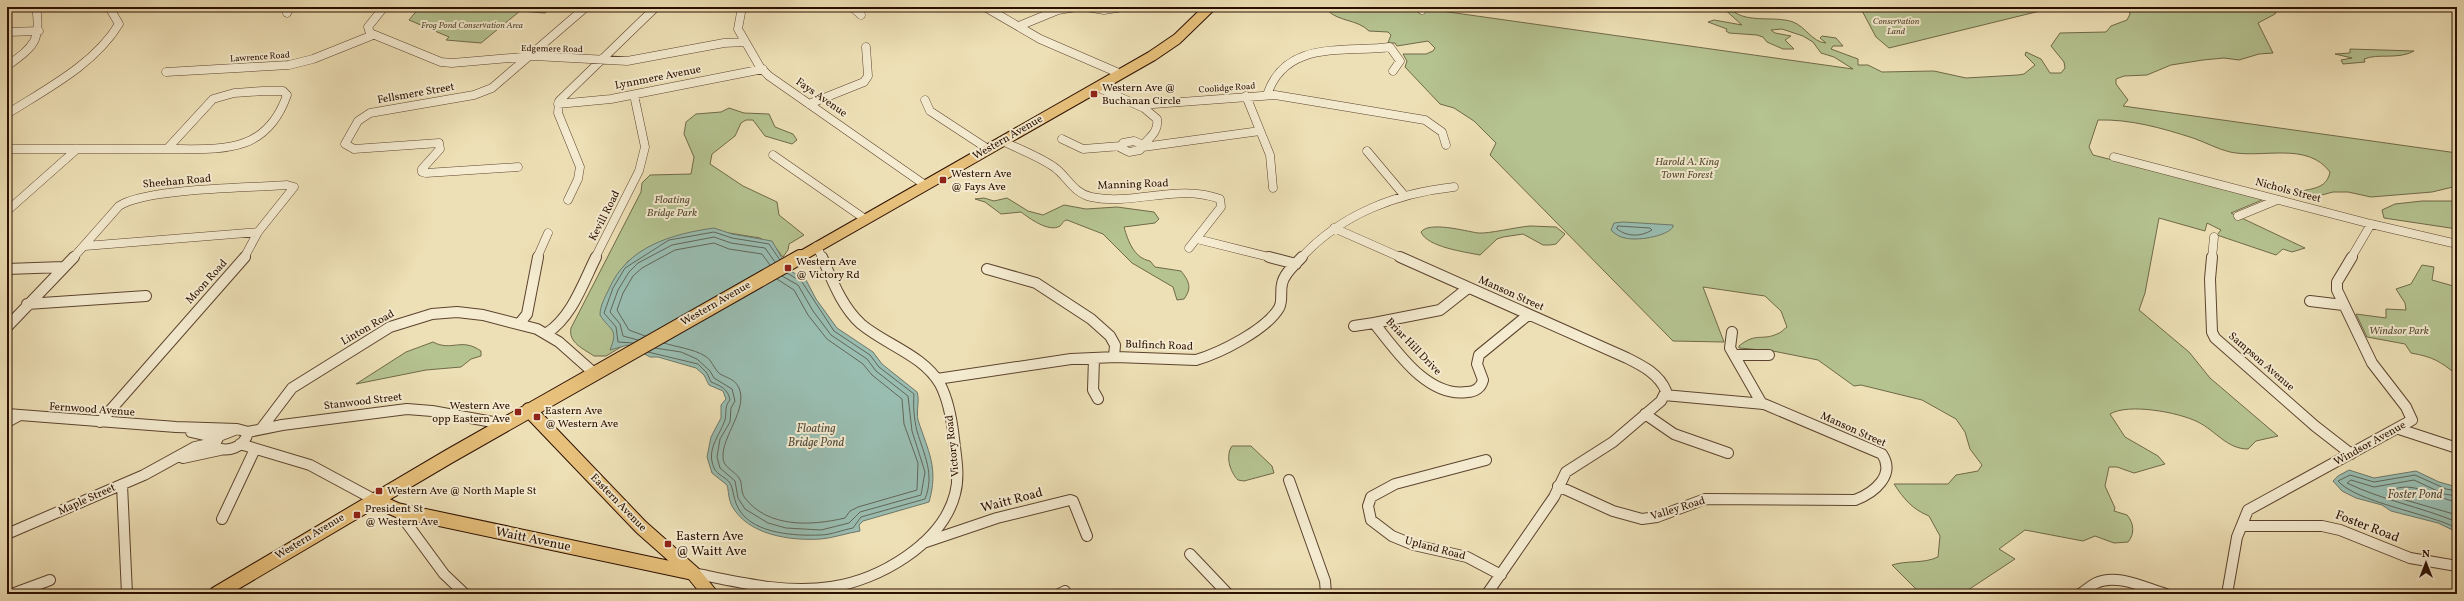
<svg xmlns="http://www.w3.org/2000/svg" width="2464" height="601" font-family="Vollkorn,serif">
  <rect width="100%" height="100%" fill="#eee0b6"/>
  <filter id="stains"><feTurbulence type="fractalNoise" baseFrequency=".005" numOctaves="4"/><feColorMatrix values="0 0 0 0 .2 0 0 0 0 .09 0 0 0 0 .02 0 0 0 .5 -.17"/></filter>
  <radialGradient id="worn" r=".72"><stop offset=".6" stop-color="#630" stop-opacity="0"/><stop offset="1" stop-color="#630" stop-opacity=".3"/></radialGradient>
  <path fill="#b5c391" stroke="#706948" d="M420,7H552L545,13L520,11L481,43L446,40L449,37L409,20Z
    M1335,7H1409L1419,8L1418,12L1424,13L1427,9L1853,69L1834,57L1821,53L1813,42L1803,36L1782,29L1771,30L1775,33L1791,36L1785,40L1794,49H1783L1767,42L1763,37L1757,35L1729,33L1726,31L1727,29L1708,22L1714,20L1742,25L1722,7H1729C1743,25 1774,15 1793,22C1806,27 1812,42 1826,43L1820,38L1822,36L1836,38L1843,46H1833L1831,49L1858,59V65H1868L1882,72L1934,71L1966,78L2018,75L2024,74L2035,65L2025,55L2026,52L2041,59L2050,73H2061L2065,68L2064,62L2051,46L2060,33L2106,32L2111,26L2127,20L2130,14L2128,7H2304L2306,9L2278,8L2275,14L2258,23L2273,53L2259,54L2239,60L2224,58L2203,60L2171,65L2147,75L2124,76L2116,79V84L2128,100L2123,106L2457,153V186L2432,192L2371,197L2348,192H2333L2310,198L2302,195V191C2316,188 2327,187 2330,172C2307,141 2262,159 2230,152C2217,149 2205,142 2193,138C2162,128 2130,119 2098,120L2089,147L2093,155L2261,198L2262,200L2231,213L2305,248L2292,252L2283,249L2276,255L2217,235L2221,230L2207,223L2205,231L2159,218L2145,293L2139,310L2189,352L2210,378L2278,436L2256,441L2248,449C2227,449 2216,431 2198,422C2178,412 2128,403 2110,414L2125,437L2158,456L2165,464L2134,473L2117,467H2109L2105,486L2115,508L2114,511L2127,515C2134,523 2135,534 2128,542L2114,543L2095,536L2083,541L2025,530L1999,549L2015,559L1962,594H1921L1892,565C1908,560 1923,564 1938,557L1940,536L1929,516C1912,509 1904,499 1894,484H1948L1956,475L1978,471L1982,465L1970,449L1965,432L1956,419L1922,400L1861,385L1854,386L1818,360L1773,351L1739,348V346C1756,332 1762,341 1777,334C1781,333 1784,329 1787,327L1781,311L1765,296L1703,287L1724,342L1673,341L1490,155L1496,143L1474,121L1454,108L1440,104L1405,67L1407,61L1403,54H1426L1433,51L1435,48L1428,41L1397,46L1395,43H1388L1391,35L1388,32L1369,31C1357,19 1339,22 1327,10Z
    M1860,7H2044L2040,11L1889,48L1876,37Z
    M2350,49L2414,51C2398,60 2378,53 2364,59L2365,62L2343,64L2341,60L2352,58L2335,54L2350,53Z
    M729,108L744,113L769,114L775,127L793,134L797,140L792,144L765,136L753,120H746L741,123L735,136L712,154L710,164L743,186L777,202L779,215L804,235L789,244L788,250L783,257L775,247L760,238L729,233L652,246L627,262L631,341L606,356H594C584,349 568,343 571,328L641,192L642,183L650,175L691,174L694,157L684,134L686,122L696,114L721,112Z
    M984,198L994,201L1007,198L1028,211L1043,215L1064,205L1086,209L1117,207L1154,212L1159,219L1155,223L1124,227C1128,241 1134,258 1150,261L1155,267L1181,271C1188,280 1193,287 1184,299L1177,300L1173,287L1132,263L1103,234L1067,220C1062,221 1063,224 1060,226C1049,233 1029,218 1021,212L1001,214L985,202L975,199Z
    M2422,201H2457V229L2384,218L2382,210L2395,204Z
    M1530,226L1556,227L1565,234L1556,244L1550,245H1543L1523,234L1503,237L1497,239L1480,255C1465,252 1427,247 1421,232C1429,221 1465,231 1478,233C1488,234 1517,227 1530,226Z
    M2422,265L2434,267L2432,280L2457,287V375C2440,361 2433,357 2411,353L2405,344L2367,337L2356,314L2386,318V309L2406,310L2405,303L2396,289L2411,284Z
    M433,342C452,352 461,337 481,351V356L471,359L461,367L426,370L356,384L406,352Z
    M1232,446H1251L1272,466L1274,473L1244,481L1238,480C1230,472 1225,456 1232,446Z"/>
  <path fill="#99bdb1" stroke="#6d776a" d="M1623,222L1673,225V227C1666,237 1636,241 1625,238C1619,237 1615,234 1611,230L1614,223Z
    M714,228L732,234L772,241L789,270L806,280L816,299L837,328L873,352L882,364L917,392C920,400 916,411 918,420C928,451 939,468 929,502L863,521L859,525L860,531C847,533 833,538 821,539C790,541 748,535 732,506C728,498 729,492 727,485L712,473L707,457L711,437L721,418V405L726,399L723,391L709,385L704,375L696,368L658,357H650L628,345L610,350C619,328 610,331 600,315C600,306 605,297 609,289C627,247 671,234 714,228Z
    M2349,470L2374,478L2416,471L2439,482L2457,487V532L2438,523L2391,511L2382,505L2356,498L2342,491L2333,481L2338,476Z"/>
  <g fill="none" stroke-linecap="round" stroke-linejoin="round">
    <path stroke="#626658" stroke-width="1" d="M1618,226L1650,228L1652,230C1641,237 1627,237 1617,229Z
      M645,336L629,330L617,310L623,293L633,276L642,268L675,250L714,243L729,249L762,254L770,265
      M638,340L623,336L620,324L610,312L618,290L629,272L638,263L672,245L714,237L731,243L765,248L775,262
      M633,343L618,342L616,327L604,313L613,288L625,268L669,240L714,232L732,238L769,244L780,260
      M664,343C676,347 694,349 705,356C712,360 714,369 720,374C727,378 735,379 739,388C748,409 722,436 723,457C723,468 734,470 739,478C743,483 740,492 745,498C768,528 811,526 845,518L850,511L858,507L917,490L918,463L904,424L902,399L872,375L863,364L827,339L808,315L794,290L777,279
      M655,348L681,352L697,359L710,371L714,378L732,389L735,401L731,408L730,422L720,439L717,457L720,468L735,481L738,498L745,509L768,523L786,528L821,530L849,523L860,512L921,495L925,472L912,431L908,396L876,371L867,359L831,335L813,311L798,285L782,276
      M648,352L698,364L707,373L711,382C721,386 728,389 730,400C724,407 727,411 725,420C719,437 706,449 714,468C717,475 726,477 730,483C734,490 733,501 740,511C755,534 796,536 820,535C831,535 842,530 853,528L861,517L925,499C935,474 924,455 917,431C914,419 913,406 914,394L879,367L870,355L834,331L802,282L787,273
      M2457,491L2446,489L2415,475L2374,482L2350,475L2338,481C2356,502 2427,513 2457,528
      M2457,496L2444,494L2414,480L2374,487L2351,480L2347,483C2382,500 2421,507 2457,522
      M2457,502C2434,498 2413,479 2390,491L2402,499L2457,515"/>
    <defs>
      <path id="minor-far1" d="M384,7L368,27L370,33L441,62L452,63L534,56L627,61L724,43L745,42
        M742,7L738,29L760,67L769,76L925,185
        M852,7L861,15
        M985,7L1040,39L1121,74
        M1086,7L1104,10L1123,7
        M1422,10L1424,7
        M287,13L290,7
        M1019,26L1058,10L1076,7
        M7,32L39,31
        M7,66C33,47 42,41 36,7
        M166,72L289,65L313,59L373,35
        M1097,87L1144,108L1157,119C1159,131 1150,137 1143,145
        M263,91H283L287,95C266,155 221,149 167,149L213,99L234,93Z
        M1267,95C1285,39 1345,53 1390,47L1400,61L1393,71
        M1246,96L1270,155L1273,188
        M925,100L930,111L988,149
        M558,104L611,99L763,69
        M809,104L864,82L868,76L866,47
        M1140,105L1275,95L1425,120L1442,132L1446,145
        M7,114C46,89 94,65 119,24L109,7
        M1062,139L1083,149L1121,146
        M1002,141C1019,149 1038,156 1054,167C1067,176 1073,193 1091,197C1134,206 1178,183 1220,199L1221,207L1189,248
        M1134,141L1143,145L1140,150L1129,152L1121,148L1123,143Z
        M1143,147L1260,131
        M7,149H167
        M1367,151L1404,195
        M773,155L865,219
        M2114,157L2371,224L2457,244
        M518,167L426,173L422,172V169L440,149L439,143L354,149L345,144L358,121L370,113L474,95L492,88L586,7
        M568,200L578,179L580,167L558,113L559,101L656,7
        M7,211L77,149
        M2238,216L2277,200
        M1334,228L1402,258
        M1197,239L1273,258
        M85,246L258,232
        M817,246L822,258
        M73,258L119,206C145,188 250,188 287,185L294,187L258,232L244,258
        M537,258L548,233
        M595,258L639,171L645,147L634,95
        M1301,258C1341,214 1397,193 1454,187
        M2212,258L2214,237
        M2351,258L2371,224"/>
      <path id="minor" d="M1269,257L1296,264
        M1400,257L1627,358C1643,366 1659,374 1666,391L1664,395
        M2212,257L2210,279L2212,332L2215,338L2315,426L2351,454
        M7,269L63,267
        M987,269L1036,283L1091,319L1110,336L1115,345L1114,357
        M1468,288L1440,310L1374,323C1396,350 1427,398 1467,392C1475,392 1481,388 1483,380L1477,364L1479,355L1528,315
        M2310,301L2343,305
        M27,304L146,296
        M520,323L527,314L538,257
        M1354,326L1374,323
        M7,327L74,257
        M1732,332L1730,348L1762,404
        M547,333C572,317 583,283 596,257
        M1734,355H1769
        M1094,358L1093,390L1098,399
        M937,379L1071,359L1116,357L1196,360C1220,353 1266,330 1279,308C1283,301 1280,292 1282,284C1284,273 1295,265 1302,257
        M7,414L176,427L237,429
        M1645,414L1674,434L1728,453
        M7,422L18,416
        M100,422L245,257
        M237,429L248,432C245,447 227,454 214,446L219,436Z
        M261,429L292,388L390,327L432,314L457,312L483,315L537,329L559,342L594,373
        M2399,429L2457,448
        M191,432L217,438
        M248,432L282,425L407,409L432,411L504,424
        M240,444L310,465L375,500
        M183,458L220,450
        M1486,460L1395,484L1371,497L1368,506L1371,520L1392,536L1414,545L1467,557L1501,575
        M1289,480L1325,581L1326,594
        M122,485L127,594
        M397,510L444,574L465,594
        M222,519L255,449
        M2242,526H2322L2340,530L2410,558L2457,566
        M7,534L144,475L195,447L214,443
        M923,543L997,518L1070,500L1073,501L1087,536
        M1190,554L1228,594
        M693,573C738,582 785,594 831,587C879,580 942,544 955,494C960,476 956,457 954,439C952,421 949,401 940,384C923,355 886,345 861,324C842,307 832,280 822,257
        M12,594L50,580
        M1059,594L1065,591
        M1487,594L1554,497L1566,472L1613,442L1661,401L1664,395L1764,404L1882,454C1896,475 1874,493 1855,500L1705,499L1657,517L1642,519L1613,511L1558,486
        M2080,594C2085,591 2090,586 2096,583C2117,573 2145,588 2166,594
        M2227,594L2237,537L2248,510L2412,420L2406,407L2372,363L2337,290V282L2352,257"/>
      <path id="major-far1" d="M798,258L1152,56L1177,39L1210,7"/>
      <path id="major" d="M529,410L641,527L693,573L710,594
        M375,500L397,510L693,573
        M216,594L448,457L800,257"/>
    </defs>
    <use href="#minor-far1" stroke="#5c432e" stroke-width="9"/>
    <use href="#minor" stroke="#5c432e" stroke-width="12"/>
    <use href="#major-far1" stroke="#2b0f00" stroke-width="12"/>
    <use href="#major" stroke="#2b0f00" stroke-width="16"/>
    <use href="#minor-far1" stroke="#f4ebd0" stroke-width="8"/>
    <use href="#minor" stroke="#f4ebd0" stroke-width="10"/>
    <use href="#major-far1" stroke="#e7c07b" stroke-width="10"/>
    <use href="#major" stroke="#e7c07b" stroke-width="14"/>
  </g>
  <g fill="#8f2418" stroke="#f4ebd0" stroke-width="1.5">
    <rect x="1090" y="90" width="8" height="8" rx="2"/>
    <rect x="939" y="176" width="8" height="8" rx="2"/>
    <rect x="784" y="264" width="8" height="8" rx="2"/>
    <rect x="514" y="408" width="8" height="8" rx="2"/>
    <rect x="533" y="413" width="8" height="8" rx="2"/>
    <rect x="375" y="487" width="8" height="8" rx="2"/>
    <rect x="353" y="511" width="8" height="8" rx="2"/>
    <rect x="664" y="540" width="8" height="8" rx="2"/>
  </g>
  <g text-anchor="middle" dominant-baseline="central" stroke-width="4" stroke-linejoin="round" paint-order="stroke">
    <g font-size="9" font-style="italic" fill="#5b4e33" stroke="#f4ebd0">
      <text x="1896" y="21">Conservation<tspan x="1896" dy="10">Land</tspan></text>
      <text x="472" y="25">Frog Pond Conservation Area</text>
    </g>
    <g font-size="9" fill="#2b0f00" stroke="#f4ebd0">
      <text transform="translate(552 49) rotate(1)">Edgemere Road</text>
      <text transform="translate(260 57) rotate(-4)">Lawrence Road</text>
      <text transform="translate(1227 88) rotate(-4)">Coolidge Road</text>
    </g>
    <g font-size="11" fill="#2b0f00" stroke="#f4ebd0">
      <text transform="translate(658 78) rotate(-11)">Lynnmere Avenue</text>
      <text transform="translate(416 94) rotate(-10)">Fellsmere Street</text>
      <text transform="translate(821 98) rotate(35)">Fays Avenue</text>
      <text transform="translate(1008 138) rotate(-30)">Western Avenue</text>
      <text transform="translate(177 182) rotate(-5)">Sheehan Road</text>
      <text transform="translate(1133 185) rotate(-2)">Manning Road</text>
      <text transform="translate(2288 191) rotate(15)">Nichols Street</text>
      <text transform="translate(605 216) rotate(-63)">Kevill Road</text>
      <text transform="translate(207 282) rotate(-48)">Moon Road</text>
      <text transform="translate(1511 294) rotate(24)">Manson Street</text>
      <text transform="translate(716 304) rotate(-30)">Western Avenue</text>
      <text transform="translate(368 328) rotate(-30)">Linton Road</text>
      <text transform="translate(1159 346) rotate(2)">Bulfinch Road</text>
      <text transform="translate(1413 347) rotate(46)">Briar Hill Drive</text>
      <text transform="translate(2261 362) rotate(41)">Sampson Avenue</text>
      <text transform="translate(363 402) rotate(-7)">Stanwood Street</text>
      <text transform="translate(92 410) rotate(4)">Fernwood Avenue</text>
      <text transform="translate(1853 430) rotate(24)">Manson Street</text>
      <text transform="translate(2370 444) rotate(-29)">Windsor Avenue</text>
      <text transform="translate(953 446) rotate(-96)">Victory Road</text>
      <text transform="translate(87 500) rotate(-24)">Maple Street</text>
      <text transform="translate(618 503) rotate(46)">Eastern Avenue</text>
      <text transform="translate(1678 509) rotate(-17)">Valley Road</text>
      <text transform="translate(310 537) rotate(-31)">Western Avenue</text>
      <text transform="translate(1435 549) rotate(15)">Upland Road</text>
    </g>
    <g font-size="11" fill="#2b0f00" stroke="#f4ebd0" text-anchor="start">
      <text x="1102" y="88">Western Ave @<tspan x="1102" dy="13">Buchanan Circle</tspan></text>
      <text x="951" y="174">Western Ave<tspan x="951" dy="13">@ Fays Ave</tspan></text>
      <text x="796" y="262">Western Ave<tspan x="796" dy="13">@ Victory Rd</tspan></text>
      <text x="510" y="406" text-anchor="end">Western Ave<tspan x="510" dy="13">opp Eastern Ave</tspan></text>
      <text x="545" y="411">Eastern Ave<tspan x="545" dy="13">@ Western Ave</tspan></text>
      <text x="387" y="491">Western Ave @ North Maple St</text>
      <text x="365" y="509">President St<tspan x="365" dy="13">@ Western Ave</tspan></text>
    </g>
    <g font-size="11" font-style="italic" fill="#5b4e33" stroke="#f4ebd0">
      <text x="1687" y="162">Harold A. King<tspan x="1687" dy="13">Town Forest</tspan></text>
      <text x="672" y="200">Floating<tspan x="672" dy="13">Bridge Park</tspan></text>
      <text x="2399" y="331">Windsor Park</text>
    </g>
    <g font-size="12" font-style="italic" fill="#524c3e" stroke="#f4ebd0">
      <text x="816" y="429">Floating<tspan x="816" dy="14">Bridge Pond</tspan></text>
      <text x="2415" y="495">Foster Pond</text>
    </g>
    <g font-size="13" fill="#2b0f00" stroke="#f4ebd0">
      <text transform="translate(1012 501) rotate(-15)">Waitt Road</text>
      <text transform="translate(2367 527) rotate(21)">Foster Road</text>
      <text transform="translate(533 540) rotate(12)">Waitt Avenue</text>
    </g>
    <g font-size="13" fill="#2b0f00" stroke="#f4ebd0" text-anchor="start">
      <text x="676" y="537">Eastern Ave<tspan x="676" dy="15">@ Waitt Ave</tspan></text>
    </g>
  </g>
  <rect width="2464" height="601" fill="none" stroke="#eee0b6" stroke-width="24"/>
  <rect x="8" y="8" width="2448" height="585" fill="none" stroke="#2b0f00" stroke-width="2"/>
  <rect x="12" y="12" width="2440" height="577" fill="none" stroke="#2b0f00"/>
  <g transform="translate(2426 563)" stroke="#f4ebd0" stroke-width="3" paint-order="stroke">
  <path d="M0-3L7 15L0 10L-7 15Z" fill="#2b0f00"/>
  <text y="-6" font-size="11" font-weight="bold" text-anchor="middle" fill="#2b0f00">N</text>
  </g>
  <rect width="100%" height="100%" filter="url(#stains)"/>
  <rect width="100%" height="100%" fill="url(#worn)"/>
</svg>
